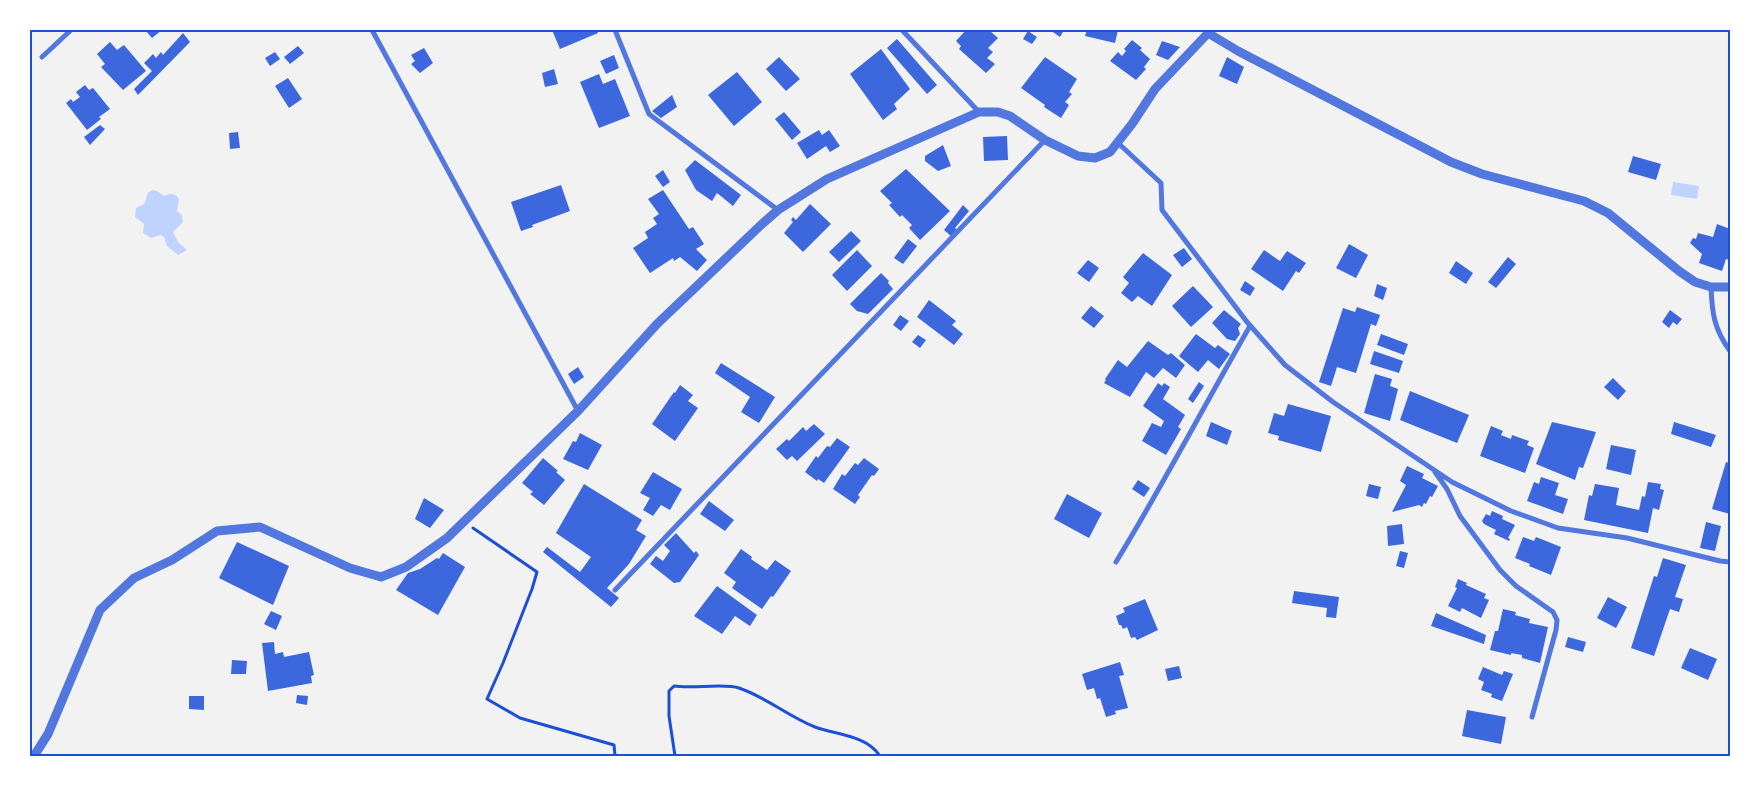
<svg xmlns="http://www.w3.org/2000/svg" width="1760" height="786" font-family="'Space Grotesk',sans-serif">
  <rect width="100%" height="100%" fill="#f2f2f2"/>
  <path fill="#bfd3fe" d="M1673,182L1699,186L1697,199L1671,195Z
    M153,190L157,191L164,196C170,193 175,193 179,199L177,211L182,215L183,222L173,232L178,242L187,250L178,255L167,246L164,237L160,235L151,238L143,233L144,224L135,217L136,208L144,204C148,198 144,193 153,190Z"/>
  <path fill="#3d67dc" d="M145,30H162L152,38Z
    M552,30H597L598,33L560,49Z
    M966,30H989L998,38L988,48L993,52L987,58L995,64L986,73L959,49L961,46L956,41Z
    M1050,30H1064L1060,37Z
    M1087,30H1118L1115,43L1085,36Z
    M1028,31L1037,37L1032,44L1023,39Z
    M183,33L190,42L138,95L134,89L152,71L144,63L153,54L156,58L161,52L163,55Z
    M897,39L937,85L927,94L887,48Z
    M1132,40L1142,48L1140,50L1150,59L1144,67L1146,69L1136,80L1110,61L1118,52L1122,56L1126,51L1124,49Z
    M1162,41L1180,47L1168,60L1156,55Z
    M110,42L117,50L124,45L146,71L123,90L101,67L105,64L97,54Z
    M298,46L304,53L290,64L284,57Z
    M424,48L433,63L420,73L411,64L415,61L411,55Z
    M881,49L910,89L894,104L897,109L883,120L850,74Z
    M275,52L280,59L270,66L265,58Z
    M614,55L619,68L606,74L600,61Z
    M779,57L800,79L786,91L766,69Z
    M1045,57L1077,79L1069,92L1072,94L1065,102L1069,105L1061,118L1044,107L1045,105L1021,88Z
    M1227,57L1244,67L1237,84L1219,76Z
    M554,69L558,84L545,87L542,73Z
    M737,72L762,102L734,126L708,95Z
    M599,74L603,84L615,79L630,116L599,128L580,82Z
    M288,78L302,99L289,108L275,86Z
    M85,85L89,90L93,88L110,109L99,117L101,119L87,130L66,103L71,99L73,102L80,97L76,92Z
    M672,95L677,107L661,118L652,111Z
    M784,112L801,132L792,140L775,119Z
    M100,125L105,129L90,145L84,137Z
    M819,130L822,135L829,130L840,146L830,152L826,146L807,159L797,143Z
    M238,132L240,148L230,149L229,133Z
    M1007,136L1008,160L984,161L983,137Z
    M943,145L951,166L938,171L925,161V156Z
    M1633,156L1661,164L1656,180L1628,172Z
    M695,160L741,195L733,206L717,193L712,201L696,190L685,170Z
    M906,169L950,211L920,240L909,228L912,225L902,215L900,217L889,205L892,203L880,191Z
    M663,170L670,182L663,187L655,176Z
    M561,185L570,211L532,225L533,227L521,231L511,202Z
    M663,190L689,229L693,227L704,244L696,249L707,260L697,271L680,257L674,261L673,258L650,273L633,248L648,238L645,232L657,224L653,218L659,214L648,199Z
    M810,204L831,224L803,252L784,233L793,222L791,220L793,217L796,220Z
    M963,205L969,211L955,228L958,231L952,237L944,230Z
    M1717,224L1730,229V260L1726,259L1722,271L1699,263L1702,254L1690,243L1693,238L1696,239L1698,233L1713,237Z
    M851,231L861,241L839,262L829,252Z
    M908,239L917,246L903,264L894,258Z
    M1349,244L1368,255L1356,278L1336,268Z
    M1184,248L1192,259L1182,267L1173,255Z
    M857,250L872,266L847,291L832,275Z
    M1264,250L1280,261L1287,251L1306,263L1299,273L1296,271L1283,291L1251,269Z
    M1143,253L1172,275L1152,306L1138,296L1132,302L1121,293L1129,283L1123,277Z
    M1508,257L1516,264L1496,288L1488,282Z
    M1088,260L1099,268L1089,282L1077,273Z
    M1456,261L1473,273L1466,284L1449,273Z
    M881,273L889,281L888,283L893,289L868,314L857,311L850,304Z
    M1245,281L1255,288L1250,296L1240,290Z
    M1377,284L1387,288L1383,300L1374,296Z
    M1193,286L1213,307L1191,327L1172,306Z
    M929,300L956,321L952,325L963,334L954,345L917,317Z
    M1091,306L1104,316L1094,328L1081,318Z
    M1357,307L1380,315L1376,326L1371,324L1356,373L1337,367L1331,386L1319,382L1343,308L1355,312Z
    M1224,310L1241,324L1238,328L1240,334L1235,341L1227,339L1212,323Z
    M1670,310L1682,319L1677,325L1673,322L1669,328L1662,322Z
    M900,315L909,321L901,331L893,325Z
    M1196,334L1215,348L1218,345L1230,354L1219,369L1208,360L1198,372L1179,356Z
    M1381,334L1408,344L1404,355L1377,345Z
    M918,335L926,340L920,348L912,342Z
    M1148,341L1168,355L1171,353L1185,365L1176,378L1163,368L1154,378L1146,372L1130,397L1104,383L1106,380L1105,379L1118,360L1127,367Z
    M1374,351L1403,361L1399,373L1370,364Z
    M721,363L775,397L759,423L741,412L750,397L715,373Z
    M578,367L584,377L574,384L568,374Z
    M1375,374L1392,379L1390,386L1398,389L1390,421L1364,413Z
    M1613,378L1626,391L1618,400L1604,387Z
    M1199,382L1204,386L1193,403L1188,399Z
    M1158,383L1162,386L1164,383L1170,387L1163,399L1185,415L1178,427L1181,429L1166,455L1142,441L1152,423L1161,427L1164,421L1143,406Z
    M680,385L693,395L688,401L698,408L675,441L652,424L674,392L675,393Z
    M1410,391L1469,415L1457,443L1400,420Z
    M1288,404L1331,416L1321,452L1278,440L1279,436L1268,433L1274,413L1284,416Z
    M1211,422L1232,431L1227,445L1206,436Z
    M1552,422L1596,432L1583,468L1579,467L1575,480L1536,464Z
    M1674,422L1716,435L1711,447L1671,434Z
    M814,424L825,434L797,461L792,456L787,460L776,449L787,439L789,441L803,427L806,431Z
    M1491,426L1503,431L1501,435L1511,439L1512,435L1529,441L1527,445L1534,448L1525,473L1480,456Z
    M580,433L602,445L588,470L563,459L573,441L576,442Z
    M837,438L850,447L824,483L818,479L817,481L805,472L816,456L818,458L827,446L830,447Z
    M1611,445L1636,450L1631,475L1606,469Z
    M543,458L558,471L556,472L565,480L544,505L530,494L533,492L522,483Z
    M864,458L879,469L874,476L872,475L858,495L860,497L855,504L833,489L842,474L845,476L855,463L858,465Z
    M1726,462L1730,463V514L1712,509Z
    M1407,466L1424,474L1422,478L1438,486L1432,497L1430,496L1426,504L1424,503L1422,507L1419,505L1392,512L1406,485L1400,481Z
    M653,472L682,489L670,510L661,505L653,516L643,510L650,498L640,493Z
    M1541,477L1559,483L1555,495L1568,499L1563,514L1527,501L1534,482L1539,484Z
    M1138,480L1150,488L1144,497L1132,489Z
    M1648,482L1661,484L1660,489L1664,490L1659,510L1653,508L1648,533L1584,520L1589,495L1592,496L1595,484L1619,488L1616,505L1639,510L1642,496L1645,497Z
    M584,484L642,520L636,530L646,536L629,564L607,588L619,598L611,607L543,552L547,547L580,572L591,557L556,533Z
    M1369,484L1381,487L1378,499L1366,496Z
    M1067,494L1102,513L1089,538L1054,519Z
    M424,498L444,510L430,528L415,519Z
    M709,501L734,520L725,531L700,514Z
    M1492,511L1503,516L1502,519L1515,525L1508,538L1510,539L1509,541L1494,534L1496,530L1484,524L1482,521L1486,514L1490,516Z
    M1706,522L1721,526L1715,551L1700,548Z
    M1402,524L1404,544L1388,546L1387,526Z
    M676,533L694,553L696,551L699,555L680,582L674,583L650,564L656,556L663,561L670,551L664,545Z
    M1523,537L1534,541L1536,537L1561,547L1551,575L1529,566L1530,564L1515,558Z
    M237,542L289,566L273,605L219,578Z
    M741,549L752,557L751,559L767,570L775,560L791,571L773,597L771,596L762,609L732,588L736,582L724,573Z
    M1400,551L1408,553L1404,568L1396,566Z
    M443,553L465,567L438,615L396,590L408,573L420,569L437,558L439,559Z
    M1663,558L1686,565L1675,597L1683,599L1679,612L1670,609L1654,656L1631,648L1654,576L1657,577Z
    M1458,579L1467,583L1466,585L1486,594L1484,598L1489,600L1481,618L1462,608L1460,612L1448,606L1457,588L1455,587Z
    M717,586L757,615L750,626L735,616L722,634L694,616Z
    M1294,591L1339,597L1336,618L1326,617L1327,608L1292,603Z
    M1608,597L1627,607L1616,628L1597,618Z
    M1145,599L1158,630L1137,640L1135,637L1131,638L1127,627L1123,629L1121,625H1119L1116,616L1125,612L1123,608Z
    M1503,609L1516,612L1515,615L1530,619L1529,623L1548,627L1540,663L1522,658V655L1511,653V655L1490,650L1495,631H1498Z
    M271,611L282,616L276,630L264,624Z
    M1436,613L1486,635L1484,644L1431,626Z
    M1568,637L1586,642L1583,652L1565,647Z
    M274,642L275,654L283,652L284,657L309,652L314,675L311,676L312,683L268,691L262,643Z
    M1690,648L1717,659L1708,680L1681,668Z
    M232,660L247,661L246,674H231Z
    M1120,662L1124,675L1119,676L1128,708L1115,711L1116,714L1106,717L1100,698L1097,699L1094,688L1087,690L1082,674Z
    M1179,666L1182,678L1168,681L1165,669Z
    M1483,667L1502,675L1504,671L1513,674L1502,701L1491,697L1492,694L1481,690L1484,682L1478,679Z
    M297,695L308,696L307,705L296,703Z
    M189,696H204V710L189,709Z
    M1467,710L1506,717L1501,744L1462,736Z"/>
  <g fill="none" stroke-linecap="round" stroke-linejoin="round">
    <path stroke="#1d4ed8" stroke-width="3" d="M473,528L537,572L532,589L503,663L487,699L520,718L614,745L615,756
      M675,756L669,716V691L674,686C692,689 725,683 739,688C766,697 789,717 815,727C837,735 866,735 880,756"/>
    <path stroke="#5277de" stroke-width="5" d="M372,30L578,411
      M615,30L649,114L778,210
      M902,30L979,112
      M42,57L71,30
      M1117,142L1161,183L1162,210L1247,322L1285,365L1333,402L1452,482L1511,511L1558,528L1627,538L1720,561L1730,562
      M1711,287C1712,313 1714,329 1730,351
      M1435,472L1447,489L1460,516L1500,570L1516,586L1553,612L1557,620L1556,630L1532,717
      M1116,562C1163,485 1205,404 1250,326
      M615,590L1045,140"/>
    <path stroke="#5277de" stroke-width="9" d="M1208,33L1238,51L1451,162L1482,174L1584,201L1608,213L1679,271L1695,282L1711,287H1730
      M34,756L48,734L100,610L134,578L172,560L217,531L260,527L350,568L381,577L406,567L447,538L578,411L657,324L762,224L778,210L827,179L979,112H998L1010,116L1045,140L1078,156L1095,158L1110,152L1132,124L1155,89L1211,30"/>
  </g>
  <rect width="1760" height="786" fill="none" stroke="#ffffff" stroke-width="62"/>
  <rect x="31" y="31" width="1698" height="724" fill="none" stroke="#1d4ed8" stroke-width="2"/>
</svg>
